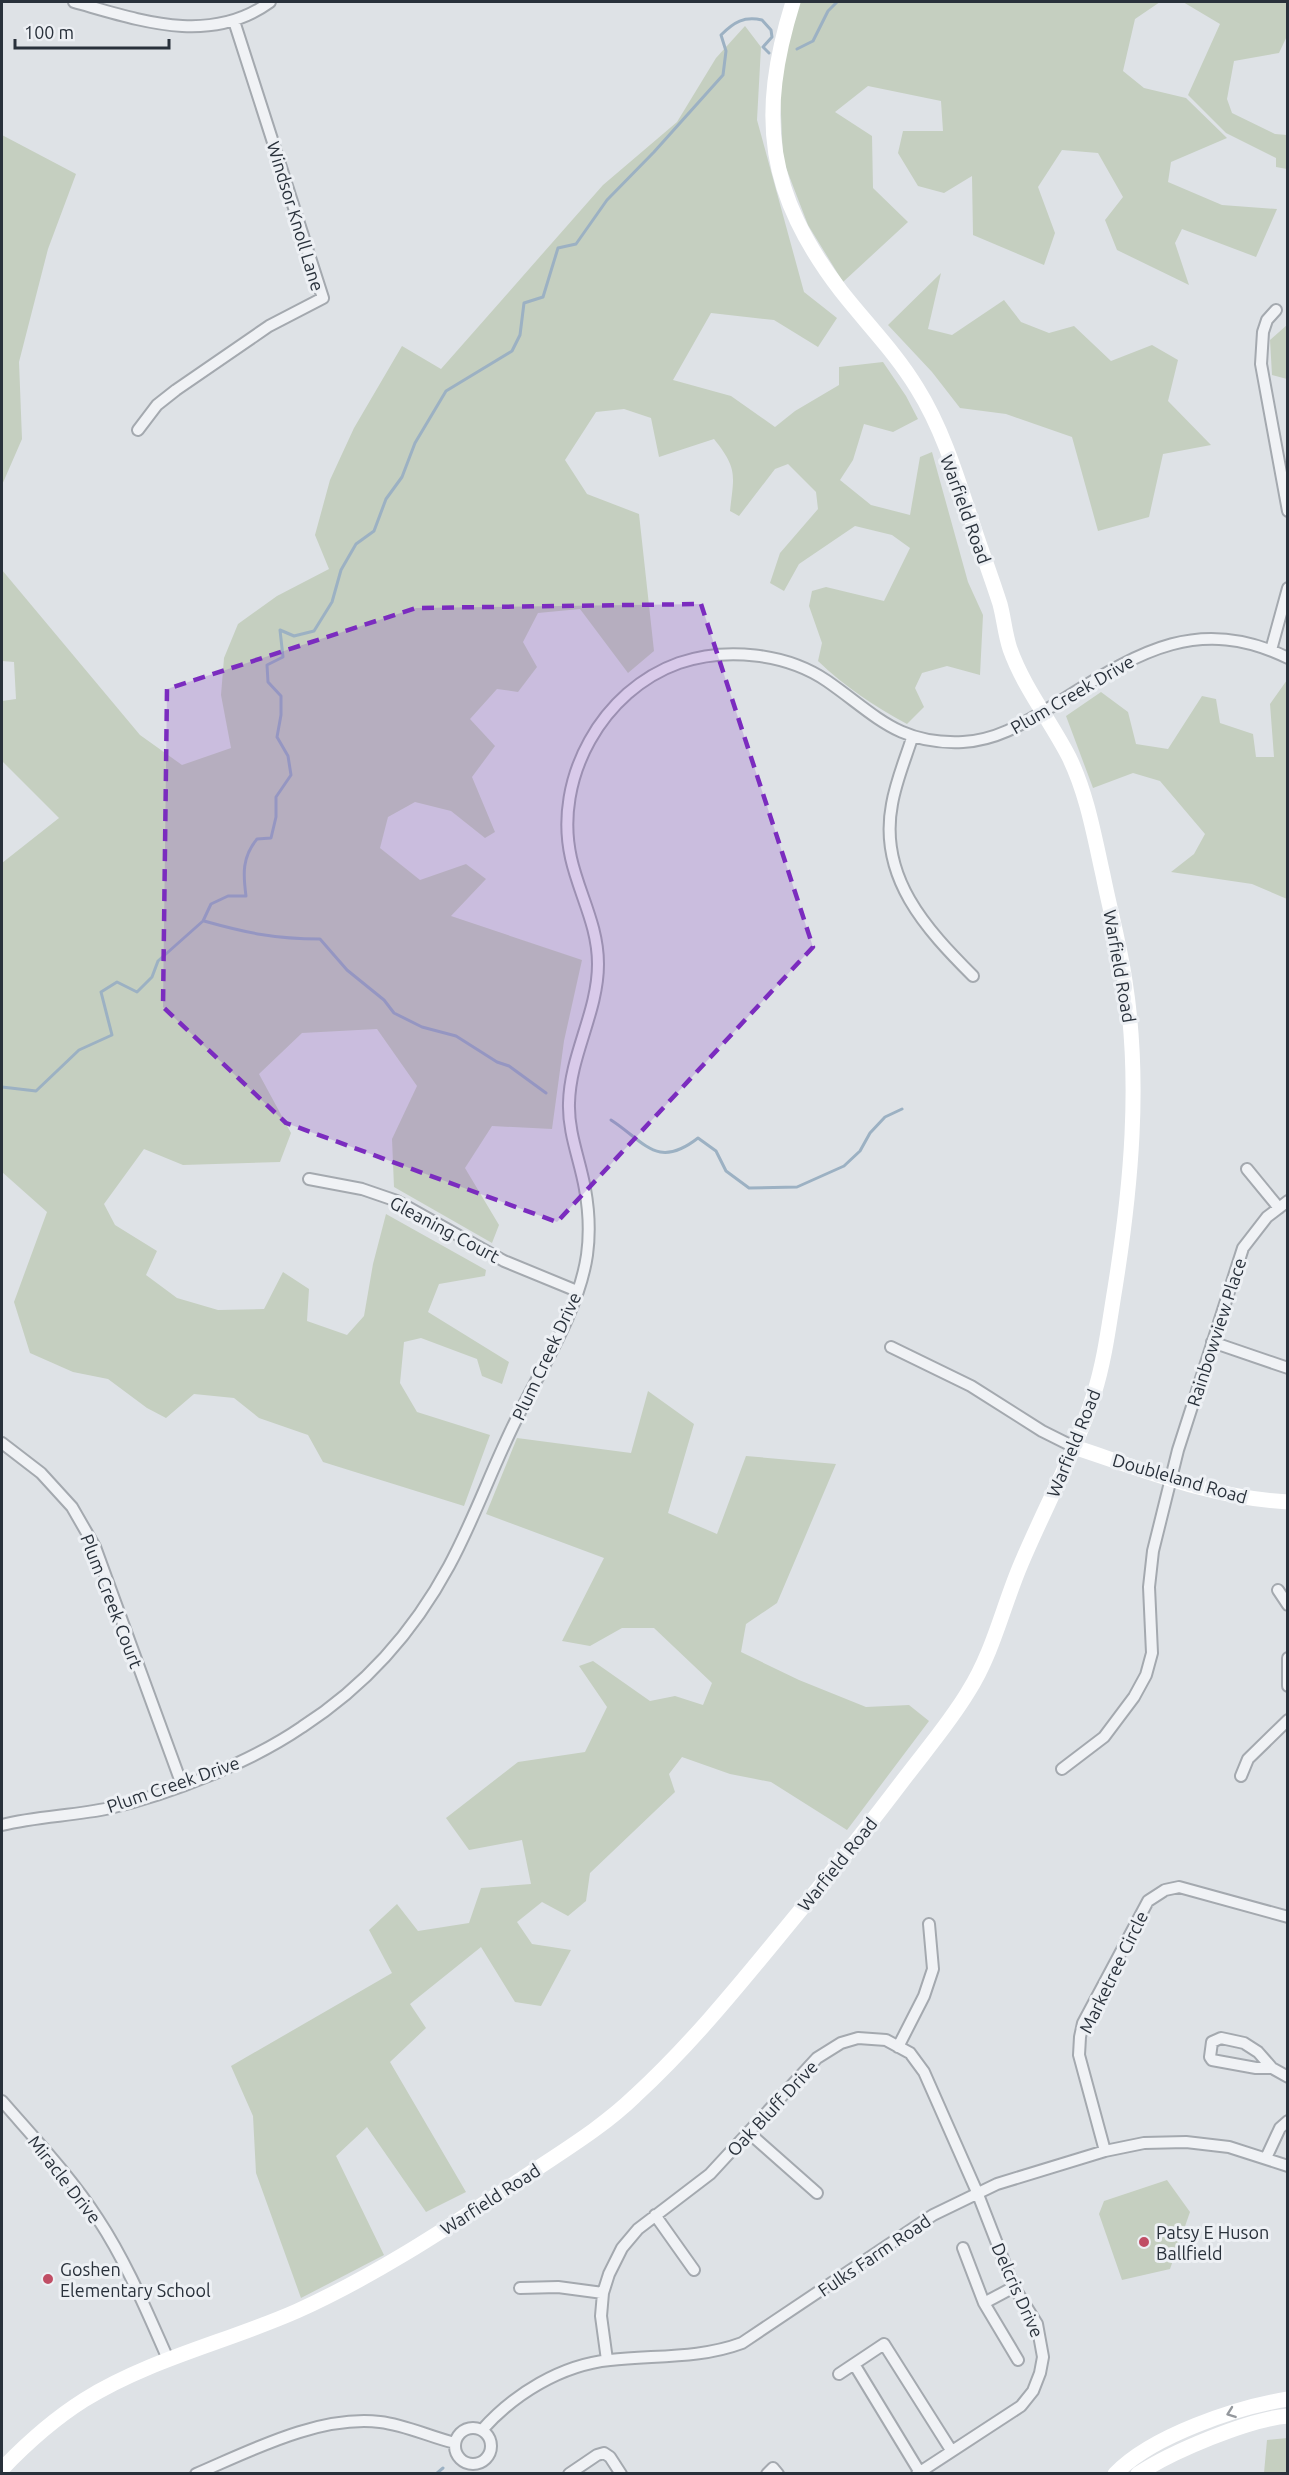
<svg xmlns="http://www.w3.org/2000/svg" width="1289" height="2475" font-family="Ubuntu,sans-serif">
  <rect width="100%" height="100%" fill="#dee2e6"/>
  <path fill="#c5cfc0" d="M794,2H1160L1135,19L1123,71L1144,88L1186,98L1227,138L1171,162L1168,182L1222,205L1277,209L1256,257L1182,229L1175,243L1189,285L1117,250L1105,220L1123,197L1098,153L1062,150L1038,187L1055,233L1044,265L973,235L972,176L944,193L918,186L898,153L903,131H943L941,101L868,86L835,112L872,136L873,188L908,222L843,282L808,225L783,160L780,91Z
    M1183,2H1287V36L1279,53L1234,61L1227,99L1232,113L1275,134L1287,135V169L1276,167V158L1226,133L1188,95L1220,24Z
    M745,26L761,47L757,120L804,292L837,318L818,347L774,320L711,313L673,380L731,396L775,427L795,411L839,385V367L883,362L906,396L918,419L893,432L864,424L853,460L840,480L871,505L910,515L920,457L932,452L968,582L983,615L980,675L947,666L922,673L915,688L924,707L907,724C874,706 845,687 818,661L822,643L809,606L812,591L826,587L884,601L910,548L892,535L855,526L799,564L784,591L770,583L780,553L818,509L816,492L788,464L775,469L739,516L730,511C734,475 738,469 714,439L659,457L651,418L624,409L596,412L565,460L587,494L639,514L654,651L628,673L580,609L538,613L523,642L537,667L518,692L497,689L470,719L495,746L472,777L495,832L485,838L451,811L415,802L388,817L380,848L420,880L466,864L486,879L451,916L582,960L564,1041L552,1129L492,1126L465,1168L499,1225L492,1243L394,1187L392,1139L417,1086L377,1029L302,1033L259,1074L291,1133L280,1162L183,1165L144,1149L104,1204L115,1225L157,1251L146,1275L177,1298L218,1310L264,1309L283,1272L309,1289L307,1321L347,1335L364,1316L373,1264L386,1214L486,1270L485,1276L439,1284L428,1312L509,1362L502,1384L482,1376L477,1359L421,1338L404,1342L400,1383L417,1412L490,1435L464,1506L323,1462L308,1435L259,1418L234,1398L194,1394L166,1418L147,1408L108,1379L73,1372L30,1353L14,1302L47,1212L2,1172V863L59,818L2,761V701L16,699L14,662L2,661V570L140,735L182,765L231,748L221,695L224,658L238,624L277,596L329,569L315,535L330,480L354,428L402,346L441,369L603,185L677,122L716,58Z
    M2,135L76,174L48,249L19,362L22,439L2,485Z
    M941,273L928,329L952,335L1004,300L1021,322L1049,333L1074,326L1111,361L1152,345L1178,360L1168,401L1211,445L1163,454L1149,517L1098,531L1072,437L1006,414L960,408L932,372L888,325Z
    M1287,325V379L1272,375L1270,340Z
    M1287,680V899L1252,884L1171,872L1194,854L1205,834L1160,781L1133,773L1093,788L1066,716L1101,692L1128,712L1136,744L1168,749L1202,696L1216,699L1220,723L1253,734L1256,757H1274L1270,704Z
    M648,1391L694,1424L668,1513L717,1534L746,1456L836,1464L777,1603L746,1624L741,1652L799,1680L866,1707L909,1705L929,1721L847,1830L771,1782L730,1774L682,1757L669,1774L675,1792L590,1873L586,1901L568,1916L542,1902L517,1922L532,1944L571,1950L541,2006L515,2002L481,1947L410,2004L426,2028L390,2062L466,2192L426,2212L367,2127L336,2156L384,2255L301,2298L256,2173L253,2116L231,2066L392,1973L369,1930L397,1904L418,1931L469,1923L481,1888L531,1884L522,1840L469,1850L446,1818L518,1762L585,1752L607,1707L579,1666L593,1661L650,1701L675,1696L703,1705L712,1683L654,1628H622L590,1646L562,1641L604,1558L486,1514L517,1438L631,1453Z
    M1167,2180L1190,2212L1170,2269L1122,2280L1099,2214L1104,2201Z
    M1287,2438V2473H1264L1267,2440Z"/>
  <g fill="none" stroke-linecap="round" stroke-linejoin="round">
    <path stroke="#9cb1c3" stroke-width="3" d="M797,49L813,41L828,11L837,2
      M204,921C247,933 275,939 320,939L347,970L384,1000L394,1013L422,1027L456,1036L497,1062L509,1066L546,1093
      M2,1087L36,1091L79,1050L112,1035L101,992L117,982L137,992L152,977L158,961L203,921L211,904L228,896H246C243,874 242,857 257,839L271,838L276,817V797L291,775L288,756L277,737L281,715V696L268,682L267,665L283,657L280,630L294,636L314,631L332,602L341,570L356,544L374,531L386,499L402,477L415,443L446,391L512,351L520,335L524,303L543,297L558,248L576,244L607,200L654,152L723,75L726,51L721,35C734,22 744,16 762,20L771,30L772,37L763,47L769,53
      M611,1120C645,1142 657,1170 698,1138L716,1151L726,1171L749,1188L797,1187L844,1166L860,1151L870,1133L885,1117L902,1109
      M436,2474L443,2468"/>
    <defs>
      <path id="street" d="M74,2C139,20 209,46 270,2
        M1276,310L1267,320L1263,332L1261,364L1288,511
        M138,430L157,405L176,390L269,326L323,298L234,21
        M1271,650L1288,588
        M912,738C905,760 896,781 892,804C878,877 926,929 973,976
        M1247,1169L1279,1208
        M309,1179L362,1189L397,1201L504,1261L577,1291
        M1212,1342L1288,1368
        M891,1347L971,1386L1042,1431L1074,1447
        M2,1443L41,1473L72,1507L95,1547L182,1785
        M1278,1590L1288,1605
        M1288,1658V1686
        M1062,1769L1104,1737L1134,1697L1146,1675L1152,1653L1149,1587L1153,1551L1178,1450L1243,1248L1267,1217L1288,1201
        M1241,1776L1248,1759L1288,1720
        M2,1825C37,1816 74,1816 110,1808C171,1794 251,1762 302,1727C364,1687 414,1631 449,1566C475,1518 493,1465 518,1416C542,1367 579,1310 587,1255C590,1233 589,1211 585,1189C580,1160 568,1133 569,1103C570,1055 598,1012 598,964C598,925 579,894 571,858C553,778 603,690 679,663C726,647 786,653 827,681C876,715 898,745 963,742C998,740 1024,723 1054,705C1132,657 1194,612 1288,658
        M898,2047L924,1996L933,1969L929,1924
        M1272,2068H1256L1212,2060L1210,2057L1212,2042L1221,2038L1244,2043L1258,2052L1272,2068L1288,2077
        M2,2101C35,2139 70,2176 98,2219C127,2263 147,2312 168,2359
        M748,2132L817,2193
        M1105,2151L1079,2055L1080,2037L1083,2023L1148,1901L1165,1890L1179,1887L1288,1917
        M1266,2158L1280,2128L1288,2121
        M655,2215L694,2270
        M963,2248L984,2303L1018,2360
        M520,2288L558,2287L603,2293
        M984,2303L1014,2287
        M607,2360L601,2316L603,2293L609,2274L622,2248L638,2229L710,2174L817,2058L841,2043L858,2038L886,2040L910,2053L924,2072L977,2192L1014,2287L1037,2324L1043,2357L1040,2373L1033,2391L1021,2406L917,2474
        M839,2374L854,2364
        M455 2446a18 18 0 1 1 36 0a18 18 0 1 1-36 0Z
        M482,2430C514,2394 561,2365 610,2360C654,2355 699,2359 742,2343L933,2215L997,2184L1105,2151L1144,2143L1186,2142L1229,2147L1288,2166
        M919,2471L854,2364L884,2344L951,2450
        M196,2474C252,2450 319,2415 380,2422C406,2425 430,2437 455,2443
        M569,2474L597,2455L604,2453L610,2457L621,2474
        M767,2474L773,2468L778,2474"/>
    </defs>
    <use href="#street" stroke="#a4a9af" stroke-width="14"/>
    <use href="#street" stroke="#f0f2f5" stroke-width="10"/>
    <path stroke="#fff" stroke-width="15" d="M1074,1447C1144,1470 1213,1498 1288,1502
      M2,2469C26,2444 54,2419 84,2400C150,2359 227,2342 297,2311C377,2275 450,2226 523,2178C561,2152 602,2128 635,2096C696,2040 747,1975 799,1912C835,1868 870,1824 904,1779C926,1750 950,1722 968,1692C993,1653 1003,1606 1021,1564C1045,1507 1075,1453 1094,1394C1105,1359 1109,1324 1115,1288C1131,1188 1141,1082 1125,981C1120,946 1110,910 1103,875C1094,835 1087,794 1069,757C1050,720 1024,688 1010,649C1005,634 1004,619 1000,604C992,579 983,555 975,531C959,483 944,431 917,388C896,353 866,323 841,291C767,194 757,117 793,2
      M1115,2474C1151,2436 1237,2407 1288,2399
      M1138,2474C1171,2452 1249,2419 1288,2416"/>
  </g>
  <defs><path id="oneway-chevron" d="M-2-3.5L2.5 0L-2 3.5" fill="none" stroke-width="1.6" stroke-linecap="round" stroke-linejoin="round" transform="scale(1.5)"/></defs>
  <use stroke="#94989d" href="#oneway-chevron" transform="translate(1231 2413) rotate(160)"/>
  <path fill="#7b2cbf" fill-opacity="0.2" stroke="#7b2cbf" stroke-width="4.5" stroke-dasharray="12 8" stroke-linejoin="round" d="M701,604L813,947L557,1222L286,1123L163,1007L167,689L416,608Z"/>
  <g fill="#c04e65" stroke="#edf0f4" stroke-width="2">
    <circle cx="1144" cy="2242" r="6"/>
    <circle cx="48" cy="2279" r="6"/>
  </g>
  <g text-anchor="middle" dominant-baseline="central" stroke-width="6" stroke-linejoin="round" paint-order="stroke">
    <g font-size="18" fill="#29313b" stroke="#edf0f4">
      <text transform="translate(296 216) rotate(73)">Windsor Knoll Lane</text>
      <text transform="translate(966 509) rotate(70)">Warfield Road</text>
      <text transform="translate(1072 694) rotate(-30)">Plum Creek Drive</text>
      <text transform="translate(1120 966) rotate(80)">Warfield Road</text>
      <text transform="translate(445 1229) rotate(28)">Gleaning Court</text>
      <text transform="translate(1216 1332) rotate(-72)">Rainbowview Place</text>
      <text transform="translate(546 1356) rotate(-65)">Plum Creek Drive</text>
      <text transform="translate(1073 1443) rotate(-68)">Warfield Road</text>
      <text transform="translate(1180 1478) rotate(16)">Doubleland Road</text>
      <text transform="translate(112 1601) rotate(69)">Plum Creek Court</text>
      <text transform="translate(173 1784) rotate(-19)">Plum Creek Drive</text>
      <text transform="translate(837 1864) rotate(-51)">Warfield Road</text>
      <text transform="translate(1113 1972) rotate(-64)">Marketree Circle</text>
      <text transform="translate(772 2108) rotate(-47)">Oak Bluff Drive</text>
      <text transform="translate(65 2179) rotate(52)">Miracle Drive</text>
      <text transform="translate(490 2199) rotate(-33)">Warfield Road</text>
      <text transform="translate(874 2255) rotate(-34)">Fulks Farm Road</text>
      <text transform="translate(1018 2290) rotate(66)">Delcris Drive</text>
    </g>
    <g font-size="18" fill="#29313b" stroke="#edf0f4" text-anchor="start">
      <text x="1156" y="2232">Patsy E Huson<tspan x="1156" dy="21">Ballfield</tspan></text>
      <text x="60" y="2269">Goshen<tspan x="60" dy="21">Elementary School</tspan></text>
    </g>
  </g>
  <rect width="1289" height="2475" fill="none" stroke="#29313b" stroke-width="6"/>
  <path d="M15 39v9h154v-9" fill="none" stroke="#29313b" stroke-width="3"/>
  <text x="24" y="39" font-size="18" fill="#29313b" stroke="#edf0f4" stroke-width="4.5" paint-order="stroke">100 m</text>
</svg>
